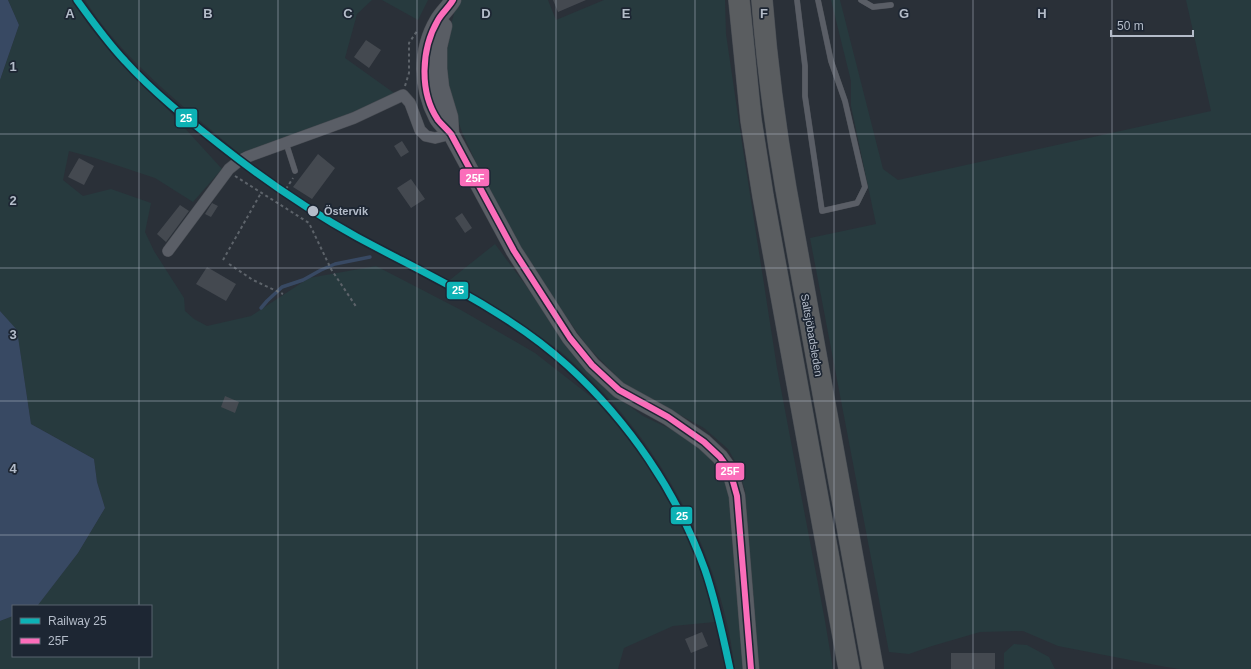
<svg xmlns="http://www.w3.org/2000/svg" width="1251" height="669" font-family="Helvetica,sans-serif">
  <rect width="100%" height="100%" fill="#2a3038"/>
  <path fill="#273a3e" d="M8,0H72L90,27L122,64L151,91L222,169L193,202L155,178L95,158L69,151L63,180L83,196L111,189L151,203L145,232L154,251L184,298L185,311L194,319L207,326L251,316L309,278L376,266L461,310L535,353L603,406L642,456L676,514L691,547L707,589L715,622L673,626L624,648L618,669H0V621L13,616V656H151V606H37L78,553L105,508L97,482L94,459L31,424L17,331L0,311V80L19,25Z
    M85,0H372L357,14L345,58L394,93L370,107L321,124L241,155C186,108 124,62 85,0Z
    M382,0H428L418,20Z
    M462,0H548L556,20L604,0H725L726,34L742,143L777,368L825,621L833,669H757L745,490L736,463L728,449L704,428L625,385L587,346L539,279L483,178L462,132L449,96L446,65L447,40L456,6Z
    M831,0H840L883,169L898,180L1211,111L1186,0H1251V669H1180L1166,667L1058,646L1023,631L980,632L932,646L909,654L889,652L810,238L876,224L851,106V81Z
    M495,244L584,364L615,395L643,416L685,436L714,457L732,492L746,669H735C732,651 730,633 725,615C700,514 640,418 560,351C547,341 533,333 519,325C495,310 470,296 446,283Z
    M1014,644L1027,645L1049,657L1055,669H1004V653Z"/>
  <path fill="#384963" d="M0,0H8L19,25L0,80Z
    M0,311L17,330L31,424L94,459L97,482L105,508L78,553L38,605L13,606V616L0,621Z"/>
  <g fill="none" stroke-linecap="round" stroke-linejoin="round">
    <path stroke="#384963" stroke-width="3.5" d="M261,308L267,301L282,287L303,280L321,270L335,264L370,257"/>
  </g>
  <path fill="#444950" d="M553,0H586L558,12Z
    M366,40L381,50L369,68L354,57Z
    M402,141L409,152L401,157L394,146Z
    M318,154L335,168L312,199L293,187Z
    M79,158L94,166L84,185L68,177Z
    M411,179L425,199L411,208L397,188Z
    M212,203L218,206L211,217L205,214Z
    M180,205L189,211L166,242L157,234Z
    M462,213L472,228L465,233L455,218Z
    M207,267L236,284L226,301L196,284Z
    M225,396L239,402L235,413L221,407Z
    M702,632L708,646L691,653L685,639Z
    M951,653H995V669H951Z"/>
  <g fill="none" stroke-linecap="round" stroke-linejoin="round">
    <defs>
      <path id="lane" d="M797,0L805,66V96L822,211L857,203L865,187L845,101L831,61L818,0
        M861,0L873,7L891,5
        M286,143L295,171"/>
      <path id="street" d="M168,251L229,169L239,161L247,157L354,118L403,95L410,103L420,130L426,136L435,138L451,134"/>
      <path id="secondary" d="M453,0C449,7 442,13 438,20C420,50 421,88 437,118C440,124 447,129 451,134L514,251L570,338L592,365L619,390L668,417L704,442L720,457L730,471L737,496L751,669
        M444,26L439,47V69L441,87L450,117L451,134"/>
      <path id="highway" d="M739,0L751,120L763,196L849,669
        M762,0C767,64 775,126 786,189L873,669"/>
    </defs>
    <use href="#lane" stroke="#484c53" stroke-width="6"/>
    <use href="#street" stroke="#484c53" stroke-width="12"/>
    <use href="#secondary" stroke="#484c53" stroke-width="17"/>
    <use href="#highway" stroke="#474c53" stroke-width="22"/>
    <path stroke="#5d636a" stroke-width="2" stroke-dasharray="3 3" stroke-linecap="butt" d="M405,86L409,73V43L417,31
      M235,176L309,223L331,269L357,308
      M286,189L293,178
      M223,260L261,193
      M229,264L253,280L283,294"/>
    <use href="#lane" stroke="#5a5e66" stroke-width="5.5"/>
    <use href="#street" stroke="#5a5e66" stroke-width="11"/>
    <use href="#secondary" stroke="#595d64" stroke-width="16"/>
    <use href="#highway" stroke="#5a5d60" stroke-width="21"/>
    <defs>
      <path id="bus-1" d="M453,0C449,7 442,13 438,20C421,49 419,92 438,120C442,125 447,129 451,134L514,251L570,338L592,365L619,390L668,417L704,442L720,457L730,471L737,496L751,669"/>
    </defs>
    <use href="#bus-1" stroke="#1d2633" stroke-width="9"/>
    <use href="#bus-1" stroke="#fb6dba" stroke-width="6"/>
    <defs>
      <path id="rail-1" d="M77,0C92,21 107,42 125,61C153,92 187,119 220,145C263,179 308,210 357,237C429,276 507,310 568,366C629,422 677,492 705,570C716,602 723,636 730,669"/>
    </defs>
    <use href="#rail-1" stroke="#1d2633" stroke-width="10"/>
    <use href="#rail-1" stroke="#0db2b5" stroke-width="7"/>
  </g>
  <path fill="none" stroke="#b4bcc9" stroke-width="1" stroke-opacity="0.55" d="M139,0V606M278,0V669M417,0V669M556,0V669M695,0V669M834,0V669M973,0V669M1112,0V669M0,134H1251M0,268H1251M0,401H1251M0,535H1251M139,656V669"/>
  <circle fill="#b4bcc9" stroke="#1d2633" stroke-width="1.5" cx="313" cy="211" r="6"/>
  <g text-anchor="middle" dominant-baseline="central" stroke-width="3.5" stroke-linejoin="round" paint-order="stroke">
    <g font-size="11" font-weight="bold" fill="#b4bcc9" stroke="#1d2633" text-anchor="start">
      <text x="324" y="211">Östervik</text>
    </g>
    <g font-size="11" fill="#b4bcc9" stroke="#1d2633">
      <text transform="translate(812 335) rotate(80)">Saltsjöbadsleden</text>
    </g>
  </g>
  <g font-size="13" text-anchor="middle" font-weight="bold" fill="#b4bcc9" stroke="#1d2633" stroke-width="3.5" stroke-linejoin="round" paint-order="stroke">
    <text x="70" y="18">A</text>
    <text x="208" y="18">B</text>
    <text x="348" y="18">C</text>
    <text x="486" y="18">D</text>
    <text x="626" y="18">E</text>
    <text x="764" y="18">F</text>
    <text x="904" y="18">G</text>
    <text x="1042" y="18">H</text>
    <text x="13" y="71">1</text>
    <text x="13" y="205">2</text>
    <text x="13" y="339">3</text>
    <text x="13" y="473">4</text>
  </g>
  <g stroke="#1d2633" stroke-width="1.5">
    <rect x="175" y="108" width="23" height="20" rx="4" fill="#0db2b5"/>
    <rect x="459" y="168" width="31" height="19" rx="4" fill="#fb6dba"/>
    <rect x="446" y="281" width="23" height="19" rx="4" fill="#0db2b5"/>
    <rect x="715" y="462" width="30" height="19" rx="4" fill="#fb6dba"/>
    <rect x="670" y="506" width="23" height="19" rx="4" fill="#0db2b5"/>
  </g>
  <g font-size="11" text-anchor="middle" font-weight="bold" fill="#fff">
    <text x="186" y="122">25</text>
    <text x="475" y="182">25F</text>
    <text x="458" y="294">25</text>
    <text x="730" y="475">25F</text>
    <text x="682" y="520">25</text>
  </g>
  <rect x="12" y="605" width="140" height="52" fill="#1d2633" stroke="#59626f"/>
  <rect x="20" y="618" width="20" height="6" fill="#0db2b5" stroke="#59626f"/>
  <text x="48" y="625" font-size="12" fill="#b4bcc9">Railway 25</text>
  <rect x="20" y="638" width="20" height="6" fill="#fb6dba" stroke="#59626f"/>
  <text x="48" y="645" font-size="12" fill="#b4bcc9">25F</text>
  <path d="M1111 30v6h82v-6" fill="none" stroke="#b4bcc9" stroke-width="2"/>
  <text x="1117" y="30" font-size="12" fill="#b4bcc9" stroke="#1d2633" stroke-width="3" paint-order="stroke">50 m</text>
</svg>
